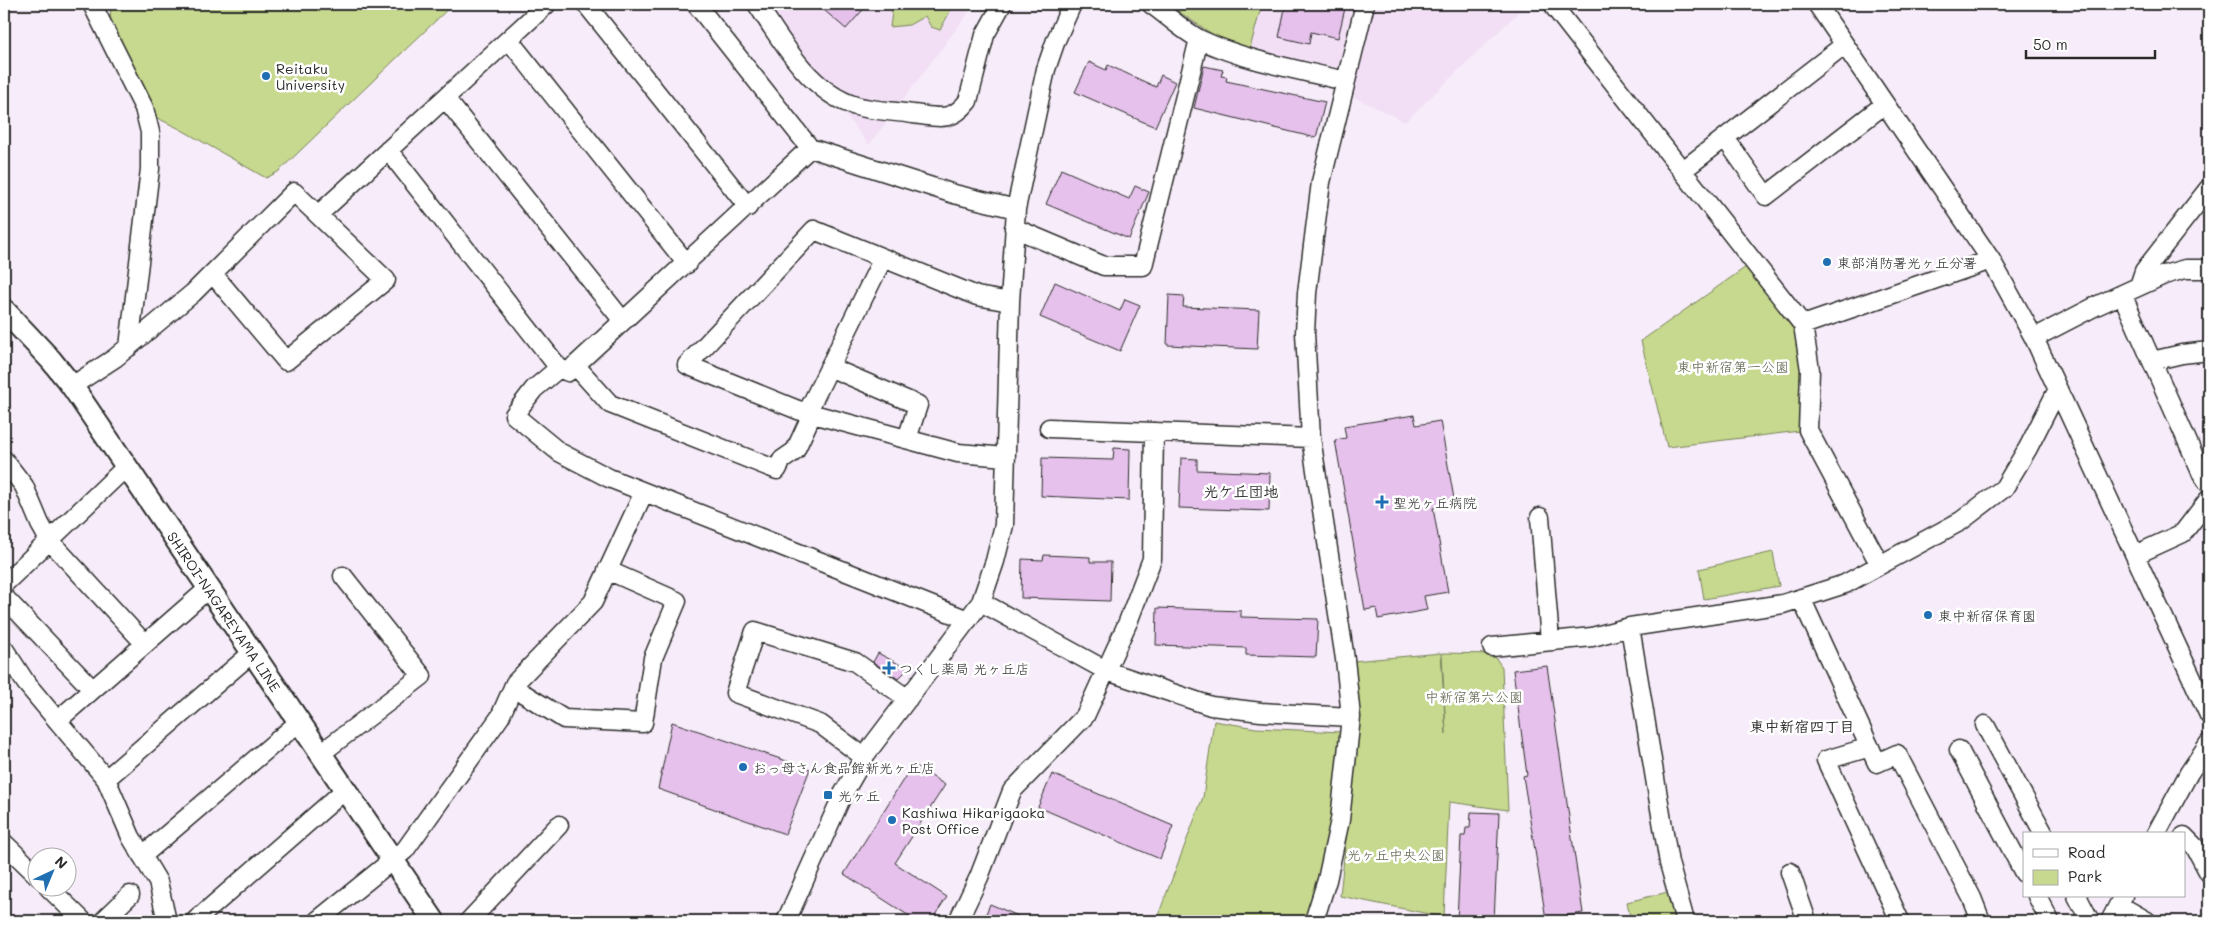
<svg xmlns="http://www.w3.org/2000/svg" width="2213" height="925" font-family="Mali,'Klee One',sans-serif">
  <rect width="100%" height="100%" fill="#f7ecf9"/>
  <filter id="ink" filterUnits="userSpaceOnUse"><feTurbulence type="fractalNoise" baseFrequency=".02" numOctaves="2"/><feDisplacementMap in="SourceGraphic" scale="10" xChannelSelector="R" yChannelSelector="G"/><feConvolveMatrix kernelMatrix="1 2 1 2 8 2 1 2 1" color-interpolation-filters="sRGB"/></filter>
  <g filter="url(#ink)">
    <path fill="#f2dff5" d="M762,4H975L869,145L773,22Z
      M1165,4H1527L1405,122Z"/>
    <path fill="#c6d98e" stroke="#78825c" d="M111,4H453L278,172L266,178L180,129L157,118L110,23Z
      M893,4H954L940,30L931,27L925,16L909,25L890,27Z
      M1167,4H1262L1250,48L1215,36Z
      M1753,262L1803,325L1808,430L1667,447L1641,341Z
      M1773,552L1779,586L1704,599L1699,569Z
      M1441,653L1446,734L1442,653L1493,654L1502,667L1508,810L1449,802L1444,917L1340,896L1350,800L1353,661Z
      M1214,721L1256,728L1341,732L1335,796L1318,887L1304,921H1156L1203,797Z
      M1672,891L1680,921H1631L1627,902Z"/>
    <path fill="#e5c1eb" stroke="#2b2b2b" d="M817,4H868L846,29Z
      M1286,4H1346L1338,38L1311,32L1309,44L1279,37Z
      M1089,62L1106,70L1108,65L1156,87L1161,75L1175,82L1155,127L1075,92Z
      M1204,66L1223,70L1221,76L1227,77L1226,81L1325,102L1316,138L1194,108Z
      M1061,169L1129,199L1135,186L1149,192L1129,239L1046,204Z
      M1055,282L1120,311L1125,299L1140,305L1120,351L1040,317Z
      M1169,295L1184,296L1183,307L1259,310L1257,349L1167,345Z
      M1414,415L1416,425L1440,421L1455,504L1433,508L1448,592L1424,596L1427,610L1378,619L1376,608L1365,610L1335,440L1346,438L1344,426Z
      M1114,448L1130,449L1129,500L1041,496L1042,458L1113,460Z
      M1181,458L1197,459V470L1270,473L1269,511L1179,508Z
      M1044,555L1090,557V562H1111L1110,601L1021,598L1022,559L1043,560Z
      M1157,608L1241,611V617L1318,619L1316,657L1246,655V648L1156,645Z
      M878,653L908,669L898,679L873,662Z
      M1547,666L1583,913L1546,919L1523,776L1527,775L1513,670Z
      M672,722L810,769L785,834L658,789Z
      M913,764L945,785L895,863L947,897L931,921H917L844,874Z
      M1052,774L1173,826L1160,859L1038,807Z
      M1471,812L1499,813L1494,921H1457L1461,836H1465L1466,828H1470Z
      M990,904L1030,921H983Z"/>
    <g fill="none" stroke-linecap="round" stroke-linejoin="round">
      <defs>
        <path id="minor" d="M92,4L144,108L150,132V169L129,347
          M586,4L748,207
          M696,4L810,148L954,194L1016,209
          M757,4C781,41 811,93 856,106C874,111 895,111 913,114C938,117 951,123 968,101L985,35L1002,4
          M1151,4C1167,15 1183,31 1201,40C1246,61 1296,69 1345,81
          M1817,4L1991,260L2034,338L2209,715
          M1555,8L1803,325L1810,370L1808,430L1880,565
          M509,40L687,264
          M445,98L623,321
          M1725,138L1766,196L1885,104
          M388,150L559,368L568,372L810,148
          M1682,171L1844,45
          M318,215L547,4
          M1014,228L1104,266H1143L1199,39
          M2139,286L2144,271L2209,188
          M2122,294L2201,472L2209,484
          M1803,325L1991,260
          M2034,338L2096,306L2164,275L2185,269H2209
          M2152,361L2182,354L2209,351
          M575,365L610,404L777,470L782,460L795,451L812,414
          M829,367L918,405L907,439
          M559,368L534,389L514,415L559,452L609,478L968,620
          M72,386L115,358L193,293L294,192L386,280L286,361L213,274
          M807,413L883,258
          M1049,428L1311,438
          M1006,457L958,453L798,410L687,365L814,230L977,296L1010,302
          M4,460L24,486L40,524L49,540L145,644
          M1540,517L1550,641
          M2135,555L2183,533L2209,499
          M4,584L127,466
          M4,597L92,689
          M1801,598L1877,763L1897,754L1972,898L1981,921
          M981,602L1107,671L1211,706L1261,712L1351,717
          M1492,647L1592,637L1630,627
          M4,649L26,683L106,779L131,837L158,882L167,921
          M513,687L564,719L643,723L653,658L677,601L607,570
          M58,720L209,588
          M1985,725L2044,834
          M1870,747L1826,760L1900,921
          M1959,750L2024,873
          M320,754L422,676L343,576
          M864,757L820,724L735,693L755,631L855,662L908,699
          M106,779L252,653
          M2156,834L2189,773L2209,743
          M2184,836L2195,847L2209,873
          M4,843L38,876
          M142,856L299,722
          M1790,872L1807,921
          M49,888L83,921
          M2037,896L2050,921
          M2077,896L2090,921
          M2119,905L2147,921
          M103,921L130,895
          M195,921L345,790
          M317,921L405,850L500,717L515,683L593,602L644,492
          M469,921L559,825
          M786,921L843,794L866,754L981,602L995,561L1004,525L1010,302L1016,209L1046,69L1056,40L1072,4
          M958,921L979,877L1012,791L1085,716L1128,622L1152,559L1154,432
          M1314,921L1327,880L1340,820L1351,717L1345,659L1311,438L1305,333L1307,293L1321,182L1365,4
          M1685,921L1669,863L1630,627L1783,604L1845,584L1961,521L2004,488L2028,448L2058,389
          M2110,921L2123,896"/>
        <g id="major">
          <path id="s1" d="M4,310L51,360L72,386L434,921"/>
        </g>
      </defs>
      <use href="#minor" stroke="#2b2b2b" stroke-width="21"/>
      <use href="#major" stroke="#2b2b2b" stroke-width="25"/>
      <use href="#minor" stroke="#fff" stroke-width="18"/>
      <use href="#major" stroke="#fff" stroke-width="21"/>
    </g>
  </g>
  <g fill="#1f6fb2" stroke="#fff" stroke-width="2">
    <circle cx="266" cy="76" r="5"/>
    <circle cx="1827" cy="262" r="5"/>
    <path d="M1379.5 494.5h5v5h5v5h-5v5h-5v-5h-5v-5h5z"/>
    <circle cx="1928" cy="615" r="5"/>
    <path d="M886.5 660.5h5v5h5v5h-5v5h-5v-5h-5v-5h5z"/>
    <circle cx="743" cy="767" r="5"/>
    <rect x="823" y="790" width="10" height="10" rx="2.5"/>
    <circle cx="892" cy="820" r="5"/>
  </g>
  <g text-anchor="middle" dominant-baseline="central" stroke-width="5" stroke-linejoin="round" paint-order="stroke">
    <g font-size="14" fill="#2b2b2b" stroke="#fff" text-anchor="start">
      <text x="276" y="68">Reitaku<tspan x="276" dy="16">University</tspan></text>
      <text x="1837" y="262">東部消防署光ヶ丘分署</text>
      <text x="1393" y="502">聖光ヶ丘病院</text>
      <text x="1938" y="615">東中新宿保育園</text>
      <text x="899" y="668">つくし薬局 光ヶ丘店</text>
      <text x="753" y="767">おっ母さん食品館新光ヶ丘店</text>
      <text x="838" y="795">光ヶ丘</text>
      <text x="902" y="812">Kashiwa Hikarigaoka<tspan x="902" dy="16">Post Office</tspan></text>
    </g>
    <g font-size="14" fill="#5a5f49" stroke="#fff">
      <text x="1733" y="366">東中新宿第一公園</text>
      <text x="1474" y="696">中新宿第六公園</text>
      <text x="1396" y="854">光ヶ丘中央公園</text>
    </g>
    <g font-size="14" fill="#2b2b2b" stroke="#fff">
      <text stroke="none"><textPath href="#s1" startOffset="374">SHIROI-NAGAREYAMA LINE</textPath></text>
    </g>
    <g font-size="15" font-weight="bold" fill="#2b2b2b" stroke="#fff">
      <text x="1241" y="491">光ケ丘団地</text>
      <text x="1802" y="726">東中新宿四丁目</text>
    </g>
  </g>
  <rect width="2213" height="925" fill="none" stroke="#fff" stroke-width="20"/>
  <rect x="10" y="10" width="2193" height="905" fill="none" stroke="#2b2b2b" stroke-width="2" filter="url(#ink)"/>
  <rect x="2023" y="832" width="162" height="65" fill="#ffffff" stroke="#aaaaaa"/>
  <rect x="2033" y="849" width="25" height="8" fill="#ffffff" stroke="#aaaaaa"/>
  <text x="2068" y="858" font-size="15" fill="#2b2b2b">Road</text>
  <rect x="2033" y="870" width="25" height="15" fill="#c6d98e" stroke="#aaaaaa"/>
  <text x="2068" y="882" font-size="15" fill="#2b2b2b">Park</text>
  <g transform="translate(52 872) rotate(44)"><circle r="24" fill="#ffffff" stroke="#aaaaaa"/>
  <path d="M0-4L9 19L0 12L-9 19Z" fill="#1f6fb2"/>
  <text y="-8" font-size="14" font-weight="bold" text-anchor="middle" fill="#2b2b2b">N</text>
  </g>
  <path d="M2026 50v8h129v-8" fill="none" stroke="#2b2b2b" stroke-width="2.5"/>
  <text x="2033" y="50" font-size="15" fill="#2b2b2b" stroke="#ffffff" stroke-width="4" paint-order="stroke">50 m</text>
</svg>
